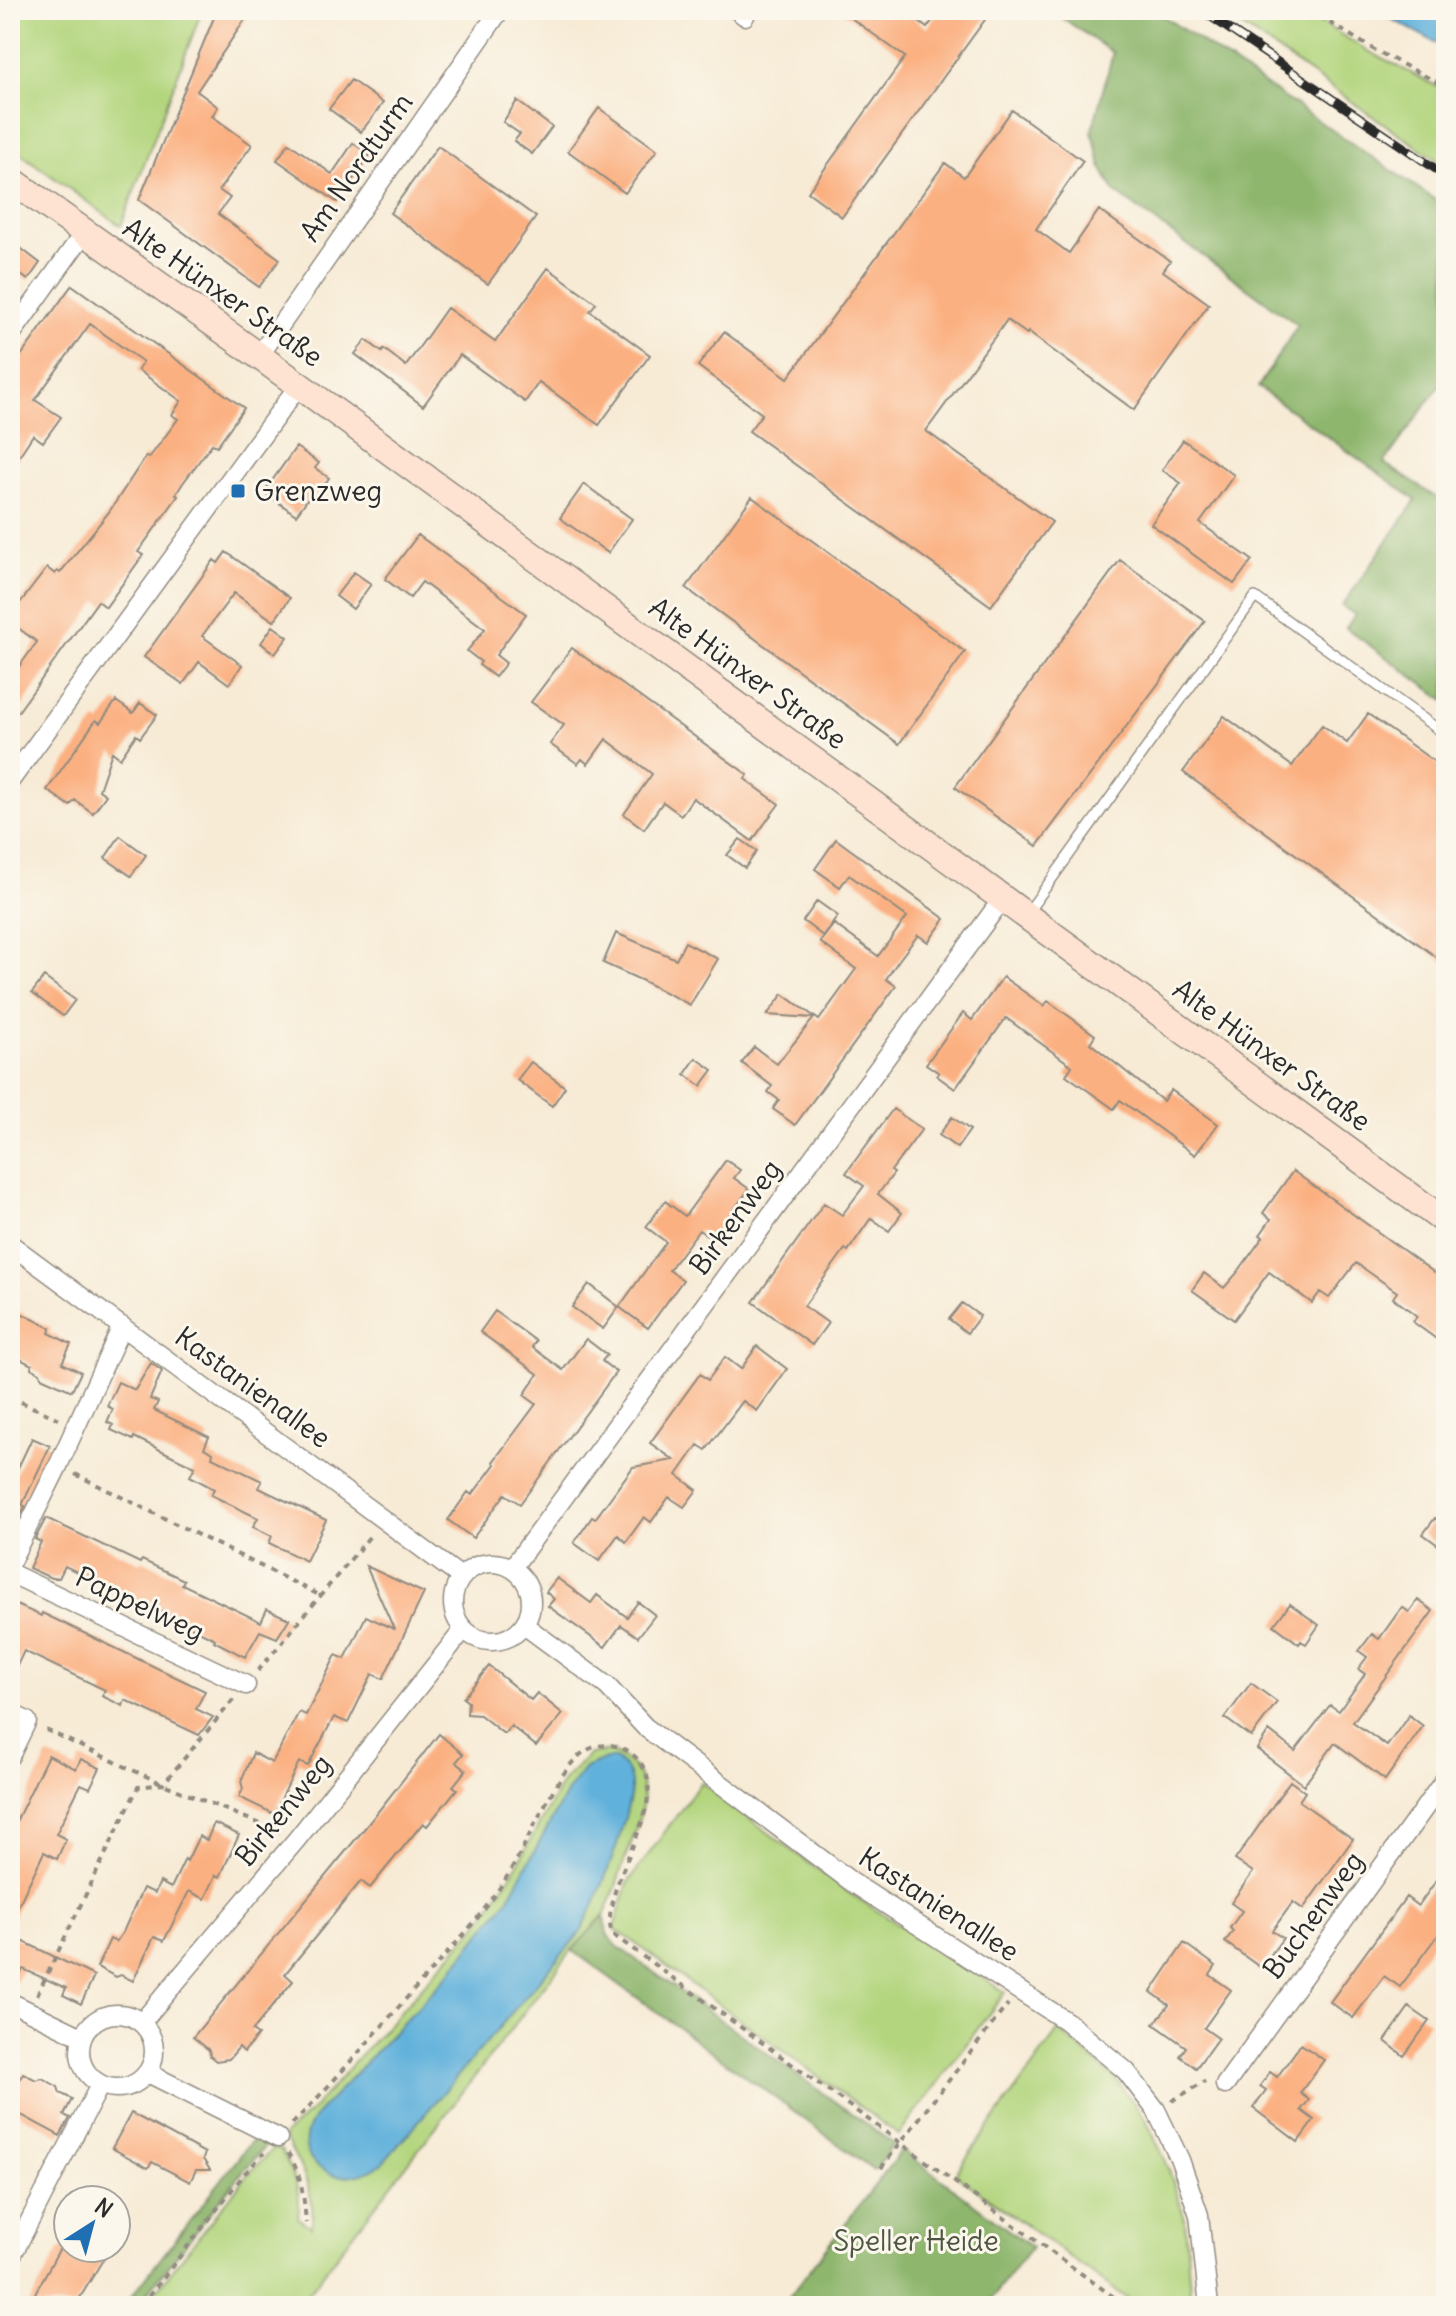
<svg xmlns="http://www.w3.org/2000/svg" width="1456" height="2316" font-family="Delius,sans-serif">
  <rect width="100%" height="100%" fill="#fbf7ec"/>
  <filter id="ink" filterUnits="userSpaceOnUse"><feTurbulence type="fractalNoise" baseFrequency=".0125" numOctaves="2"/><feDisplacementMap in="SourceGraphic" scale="16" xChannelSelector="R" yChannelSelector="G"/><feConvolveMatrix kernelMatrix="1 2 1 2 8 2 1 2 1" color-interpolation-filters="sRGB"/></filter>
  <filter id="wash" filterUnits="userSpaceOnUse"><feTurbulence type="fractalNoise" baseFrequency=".006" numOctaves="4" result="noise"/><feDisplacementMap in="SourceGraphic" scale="32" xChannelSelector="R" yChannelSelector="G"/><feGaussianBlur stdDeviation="1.8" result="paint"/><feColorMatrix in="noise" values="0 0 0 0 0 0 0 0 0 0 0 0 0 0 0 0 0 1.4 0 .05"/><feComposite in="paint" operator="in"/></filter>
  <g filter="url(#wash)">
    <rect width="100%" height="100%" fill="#f7ebd6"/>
    <path fill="#b3d57e" stroke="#6f8054" stroke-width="2" d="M10,10H202L121,226L10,146Z
      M1218,10H1300L1370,52L1446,91V166Z
      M610,1751C663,1773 639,1822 624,1862C618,1878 613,1898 605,1914C598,1927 582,1939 572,1950L298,2306H144L245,2178L273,2148L281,2150C293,2176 302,2188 298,2218L311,2227C318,2196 299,2162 284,2137L286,2133L310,2112L480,1922L517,1865L564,1779L590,1754Z
      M701,1782L846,1891L1005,1992L899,2135L614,1928L628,1883Z
      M1059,2030L1114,2078L1144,2116L1167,2164L1185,2219L1191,2306H1137L955,2174Z"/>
    <path fill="#8eb66d" stroke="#5c704c" stroke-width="2" d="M1051,10H1154L1446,207V377L1384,463L1446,504V701L1346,628L1355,615L1342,606L1416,500L1258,387L1298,325L1115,192L1102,169L1092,131L1113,53Z
      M604,1915L607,1934L617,1946L894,2144L874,2170L572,1950Z
      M256,2135L268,2143L239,2176L137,2306H124Z
      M902,2150L1031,2247L986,2306H782Z"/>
    <path fill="#60b1db" stroke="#466e83" stroke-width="2" d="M1375,10H1446V48Z
      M606,1759H614C624,1764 630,1772 631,1783C632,1794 628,1804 626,1814C615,1855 600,1894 581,1932L383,2163C370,2171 357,2177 341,2176C334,2176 329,2173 323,2169C300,2156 302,2134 316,2115L447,1976L509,1898L568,1790L585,1768Z"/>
    <g id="blocks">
      <path fill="#fbb081" d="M217,10H233L246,18L197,91L218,107L212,116L252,145L219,190L230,198L218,214L280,259L259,287L139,200Z
        M840,10H903L927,28L940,10H992L842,217L808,192L905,57Z
        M351,80L383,103L361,132L329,109Z
        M517,101L552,127L532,154L514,141L520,134L503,122Z
        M599,108L657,150L625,193L568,151Z
        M1012,110L1083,161L1036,229L1069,253L1099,210L1170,261L1163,271L1209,304L1134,410L1028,332L1027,334L1007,320L926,431L1052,522L991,606L749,431L762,414L698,366L724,332L788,378L945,163L964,177Z
        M289,143L332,174L353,143L370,155L337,202L277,160Z
        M438,146L536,217L488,284L390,213Z
        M10,240L40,263L28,280L10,267Z
        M548,268L596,303L590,311L650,355L599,425L539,382L525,402L460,355L423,406L355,354L366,340L382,352L384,349L406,366L447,308L495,342Z
        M72,285L244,408L217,446L212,444L183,483L176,494L178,496L138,552L143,555L106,607L98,601L10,723V679L37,642L10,622V596L20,603L47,568L55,574L57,571L60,573L109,512L146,456L149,458L178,419L172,415L181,401L138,370L143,362L90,324L35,400L61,417L43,442L33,435L10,470V371Z
        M1183,440L1234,475L1200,523L1252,560L1234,584L1151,524L1181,483L1162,470Z
        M296,447L319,463L315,468L329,478L316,496L312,493L296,515L264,492Z
        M584,484L632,519L608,553L560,518Z
        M752,497L965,652L899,744L686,588Z
        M418,535L526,614L496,655L506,663L495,677L479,665L481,662L467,651L485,629L422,582L410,598L385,579Z
        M226,552L290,598L274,621L234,593L202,636L242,665L229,684L199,662L183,684L144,657L214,560L218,563Z
        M1120,560L1205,621L1037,846L955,787Z
        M354,572L371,584L353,609L336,596Z
        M273,626L288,637L275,654L261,643Z
        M572,648L748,775L745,779L779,804L752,841L693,798L681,815L663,802L644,829L624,814L652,774L606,739L588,764L582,759L578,764L550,744L564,725L531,702Z
        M116,701L133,713L140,703L157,715L140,738L136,735L120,758L112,752L99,790L106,795L93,813L75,800L70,806L47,790L96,720L100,723Z
        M1368,714L1446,770V964L1183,772L1224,716L1292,766L1322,725L1347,743Z
        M120,836L146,855L131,876L105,858Z
        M740,839L757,851L745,868L727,855Z
        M836,839L945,919L928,942L918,935L899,960L886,979L896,986L795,1125L773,1109L779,1100L768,1092L772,1086L742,1063L754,1047L777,1064L814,1018L767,1015L783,994L819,1020L856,969L820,942L834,924L878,956L907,917L849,875L840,887L815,869Z
        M817,901L838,916L823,936L803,921Z
        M616,933L676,959L685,942L718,959L690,1005L643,981L603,963Z
        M44,977L75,1000L63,1016L32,993Z
        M1003,977L1044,1006L1048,1001L1095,1035L1090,1043L1163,1101L1171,1090L1218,1124L1195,1155L1120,1100L1114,1109L1066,1075L1072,1066L1006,1018L955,1089L937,1076L939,1073L926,1064L963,1013L972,1020Z
        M696,1058L713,1070L701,1086L685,1074Z
        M531,1062L565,1087L552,1106L517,1080Z
        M893,1109L922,1129L891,1171L894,1173L878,1194L902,1213L889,1231L871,1218L848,1251L845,1249L804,1306L828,1323L812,1345L753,1302L824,1203L842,1215L864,1186L846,1173Z
        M952,1117L970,1130L957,1148L939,1135Z
        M726,1160L740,1170L734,1178L749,1189L712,1239L699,1230L669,1270L683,1280L648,1328L619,1307L603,1329L572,1307L589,1284L619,1307L666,1242L646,1227L665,1201L685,1216Z
        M1293,1171L1446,1281V1346L1413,1322L1417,1316L1393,1298L1397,1292L1356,1263L1329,1298L1320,1292L1312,1303L1269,1272L1234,1320L1192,1290L1204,1273L1224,1288L1237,1273L1263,1237L1260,1235L1271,1219L1263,1213Z
        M962,1303L980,1316L967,1333L949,1319Z
        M15,1310L51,1328L49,1333L71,1344L62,1363L81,1372L72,1391L41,1377L40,1373L31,1368L32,1365L10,1354V1320Z
        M495,1311L536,1341L532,1347L563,1370L586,1339L607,1355L602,1361L616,1372L520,1504L505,1494L473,1538L448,1520L468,1492L472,1495L495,1464L493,1462L536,1404L524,1395L538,1374L480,1332Z
        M757,1346L787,1369L757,1411L743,1401L706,1450L698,1445L677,1475L697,1490L684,1507L669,1497L651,1522L644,1517L626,1542L618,1535L599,1561L574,1543L592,1517L595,1519L633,1467L674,1460L650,1443L700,1374L708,1380L725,1357L741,1369Z
        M151,1363L162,1371L150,1399L158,1402L154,1410L209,1437L204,1448L213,1453L212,1457L262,1481L259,1488L326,1520L306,1561L269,1543L272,1536L253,1527L258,1518L211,1495L214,1489L190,1476L195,1467L134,1437L133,1440L111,1430L113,1425L107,1422L113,1409L107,1406L118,1382L135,1390Z
        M32,1438L50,1446L22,1505L25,1506L14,1529L11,1528L10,1530V1485Z
        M46,1518L140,1563L142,1560L184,1580L182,1584L261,1622L267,1609L289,1619L277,1638L260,1631L245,1657L214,1641L215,1639L147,1605L145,1608L125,1598L126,1596L65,1566L59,1578H51L29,1568L41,1542L35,1539Z
        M1435,1518L1446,1526V1551L1423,1534Z
        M366,1566L424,1593L383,1679L372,1674L348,1723L334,1717L308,1766L299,1762L274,1814L239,1797L243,1789L241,1781L253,1753L272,1763L299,1712L306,1715L336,1655L345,1659L366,1616L394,1629Z
        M557,1578L591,1603L597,1595L627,1617L638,1602L655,1615L638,1637L621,1625L605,1647L548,1606L554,1599L546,1592Z
        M1418,1600L1433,1611L1353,1722L1387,1746L1409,1715L1423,1726L1385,1780L1335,1743L1304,1785L1257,1749L1269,1731L1295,1751L1330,1705L1339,1711L1365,1674L1358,1669L1367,1657L1359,1651L1372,1634L1379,1639L1402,1607L1409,1612Z
        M10,1602L41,1616L42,1613L205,1691L196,1709L213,1717L199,1735L125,1700L123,1706L102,1696L105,1690L24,1651L10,1680Z
        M1290,1604L1319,1625L1306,1644L1301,1641L1299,1644L1274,1625Z
        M489,1666L531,1700L537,1693L563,1714L536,1746L511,1726L504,1734L480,1715L467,1714L468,1702L463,1698Z
        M1251,1683L1277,1702L1251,1737L1225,1718Z
        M439,1734L463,1754L456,1762L466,1770L453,1786L457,1789L427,1826L423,1823L370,1888L361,1881L285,1974L293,1981L252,2031L258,2035L244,2052L239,2047L229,2059L216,2061L210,2056L209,2050L193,2037L369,1823Z
        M48,1755L76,1769L81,1759L100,1768L90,1788L81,1784L56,1834L66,1839L57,1859L44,1852L10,1923V1834Z
        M1290,1781L1305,1792L1299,1801L1353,1839L1303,1909L1293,1902L1272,1931L1283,1938L1261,1968L1225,1942L1233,1931L1230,1928L1242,1911L1231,1903L1253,1872L1235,1860Z
        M214,1823L239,1835L220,1877L216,1875L205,1899L189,1891L164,1941L154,1937L133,1981L121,1975L116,1977L97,1967L110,1939L116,1942L123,1932L143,1888L155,1893L160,1882L171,1888L185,1859L187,1861L199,1836L207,1840Z
        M1446,1867V1925L1400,1987L1384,1976L1353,2018L1330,2002L1406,1897L1418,1906Z
        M10,1935L94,1976L81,2004L63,1995L66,1988L23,1969L10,1990Z
        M1184,1943L1216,1966L1210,1975L1231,1990L1204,2028L1218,2038L1196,2068L1180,2056L1186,2047L1154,2024L1169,2005L1151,1992Z
        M1409,2007L1429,2021L1404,2056L1385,2041Z
        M1301,2044L1324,2060L1300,2093L1309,2100L1301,2110L1314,2120L1298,2142L1253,2108L1266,2090L1260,2086L1270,2072L1277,2077Z
        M23,2073L36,2080L42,2078L58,2087L60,2093L72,2099L64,2115L70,2118L60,2136L10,2109V2097Z
        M131,2113L205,2153L203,2159L210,2170H196L190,2182L152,2162L148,2168L112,2148Z
        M60,2248H110L75,2306H28Z"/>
    </g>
  </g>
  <g filter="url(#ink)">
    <use href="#blocks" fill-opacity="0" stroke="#918b80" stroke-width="2"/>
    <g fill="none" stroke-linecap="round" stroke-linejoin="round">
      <defs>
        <path id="lane" d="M1028,912L1255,597L1446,735"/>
        <path id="street" d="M737,10L745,16
          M10,336L84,233
          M259,356L500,10
          M10,781L299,385
          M10,1244L461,1577
          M10,1563L58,1466L122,1326
          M453 1602a39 39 0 1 1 78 0a39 39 0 1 1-78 0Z
          M512,1568L1003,898
          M10,1573L246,1685
          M524,1625L607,1686L645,1727L853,1883L1066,2021L1126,2071L1156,2110L1180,2160L1199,2215L1209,2306
          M10,1713L27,1721L10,1756
          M10,2002L82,2037
          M80 2051a37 37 0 1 1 74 0a37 37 0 1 1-74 0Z
          M141,2023L297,1839L464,1629
          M148,2073L278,2138
          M1225,2085L1446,1778
          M10,2259L100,2085"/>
        <path id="secondary" d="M10,179L259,356L1446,1222"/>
      </defs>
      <use href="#lane" stroke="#918b80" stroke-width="12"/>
      <use href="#street" stroke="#918b80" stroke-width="21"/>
      <use href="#secondary" stroke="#918b80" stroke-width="29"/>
      <path stroke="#918b80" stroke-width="4" stroke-dasharray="6 6" stroke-linecap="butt" d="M1309,10L1373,49L1446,87
        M10,1397L59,1419
        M75,1474L321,1596
        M258,1671L370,1536
        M46,1730L163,1784L280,1832
        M37,1995L138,1787L163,1784L234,1699
        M1172,2101L1205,2081
        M292,2124C334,2082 372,2037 411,1993C446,1954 484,1916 511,1870C528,1842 558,1768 584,1752C604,1739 629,1745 642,1765C670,1808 597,1887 612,1934L1126,2306
        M288,2153C302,2175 304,2198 306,2223
        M881,2168L1008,2004
        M141,2306L245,2173L264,2153"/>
      <use href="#lane" stroke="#fff" stroke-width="9"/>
      <use href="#street" stroke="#fff" stroke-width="18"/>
      <use href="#secondary" stroke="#fee3d2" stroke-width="26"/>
      <defs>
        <path id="rail" d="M1201,10L1446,176"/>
      </defs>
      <use href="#rail" stroke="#2b2b2b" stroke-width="9"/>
      <use href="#rail" stroke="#fbf7ec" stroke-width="6" stroke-dasharray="18" stroke-linecap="butt"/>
    </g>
  </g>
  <rect fill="#1f6fb2" stroke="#fbf7ec" stroke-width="3" x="230" y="483" width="16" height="16" rx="4"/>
  <g text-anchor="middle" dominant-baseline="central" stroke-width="6" stroke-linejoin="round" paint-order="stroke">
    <g font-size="28" fill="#2b2b2b" stroke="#fbf7ec">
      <text transform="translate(356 167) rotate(-55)">Am Nordturm</text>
      <text transform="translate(223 292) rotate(35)">Alte Hünxer Straße</text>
      <text transform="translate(748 673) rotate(36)">Alte Hünxer Straße</text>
      <text transform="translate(1272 1055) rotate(36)">Alte Hünxer Straße</text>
      <text transform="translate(735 1217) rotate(-54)">Birkenweg</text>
      <text transform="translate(253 1387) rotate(36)">Kastanienallee</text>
      <text transform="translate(140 1604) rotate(25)">Pappelweg</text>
      <text transform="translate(283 1810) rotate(-51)">Birkenweg</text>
      <text transform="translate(939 1904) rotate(33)">Kastanienallee</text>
      <text transform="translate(1313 1915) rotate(-54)">Buchenweg</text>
    </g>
    <g font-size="28" fill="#2b2b2b" stroke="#fbf7ec" text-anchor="start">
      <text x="254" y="491">Grenzweg</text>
    </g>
    <g font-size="28" fill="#4d5640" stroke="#fbf7ec">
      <text x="916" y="2241">Speller Heide</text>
    </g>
  </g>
  <rect width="1456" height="2316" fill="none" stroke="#fbf7ec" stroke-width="40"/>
  <g transform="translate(92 2224) rotate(36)"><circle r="38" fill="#fbf7ec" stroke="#a8a59f" stroke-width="2"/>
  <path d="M0-6L14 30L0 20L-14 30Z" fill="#1f6fb2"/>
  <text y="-12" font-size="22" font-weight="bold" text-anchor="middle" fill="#2b2b2b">N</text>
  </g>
</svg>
